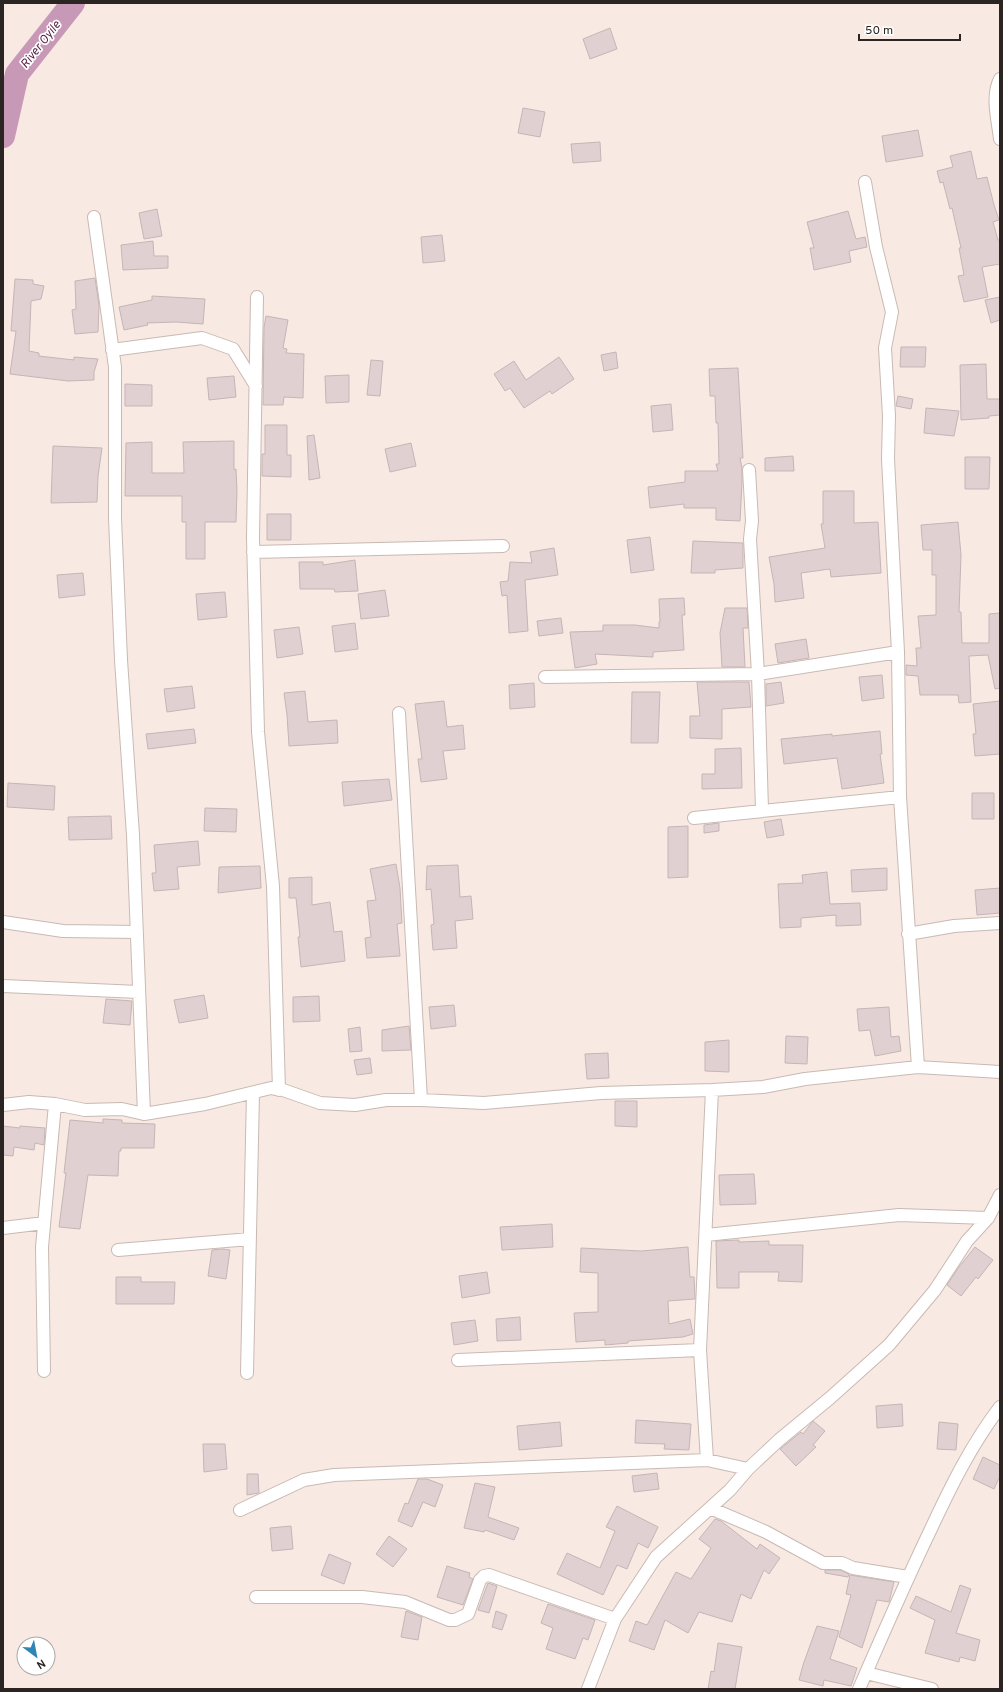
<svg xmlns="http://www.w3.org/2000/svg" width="1003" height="1692" font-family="Overpass,sans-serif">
  <rect width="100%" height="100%" fill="#f8eae3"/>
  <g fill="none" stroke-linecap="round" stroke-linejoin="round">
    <path stroke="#c899b7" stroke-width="24" d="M3,136L17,74L73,3"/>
  </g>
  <path fill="#e0d0d1" stroke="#c5b5b6" d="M610,28L617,49L590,59L583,39Z
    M523,108L545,112L540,137L518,133Z
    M918,130L923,156L886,162L882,136Z
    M600,142L601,161L573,163L571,144Z
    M971,151L977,179L987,177L994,205L999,220L993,222L998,240H1000V264L982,267L988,297L964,302L958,276L964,275L959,248H961L952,208L950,209L943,182L940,183L937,171L953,167L950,156Z
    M157,209L162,236L144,239L139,213Z
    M848,211L856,239L865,237L867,247L849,251L851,262L814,270L810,248H814L807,222Z
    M442,235L445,261L423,263L421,237Z
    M153,241L154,256H168V268L123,270L121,245Z
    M95,278L99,305L98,332L75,334L72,310L76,309L75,281Z
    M15,279L33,280V284L44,286L41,299L31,301L29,351L39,353V356L74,360V357L98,359L94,372V380L68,381L10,374L16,331H11Z
    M152,296L205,299L203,324L176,322L147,323L148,325L124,330L119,307L152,300Z
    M1000,297V320L991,323L985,300Z
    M266,316L288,320L283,348L287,349L286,353L304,354L303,398L284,397L283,405H263L264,327Z
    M901,347H926L925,367H900Z
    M616,352L618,368L604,371L601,355Z
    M559,357L574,379L552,394L550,391L524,408L510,388L505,391L494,374L514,361L526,380Z
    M371,360L383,361L380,396L367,395Z
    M986,364L987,399H1000V415L989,416V418L961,420L960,365Z
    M738,368L743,458H740L742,468V483L740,521L716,520V508H684V504L650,508L648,487L685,482V471H718L716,464H719L718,423H716L715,396H710L709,369Z
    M349,375V402L326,403L325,376Z
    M234,376L236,397L209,400L207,378Z
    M125,384L152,385V406H125Z
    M898,396L913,399L911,409L896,406Z
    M671,404L673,430L653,432L651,406Z
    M926,408L959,411L954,436L924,433Z
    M265,425H287V455H291V477L262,476V454H265Z
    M314,435L320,478L309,480L307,436Z
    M234,441V470L236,469L237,491L236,522H205V559H186V522H182V496H125L126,443L152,442V473H184L183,442Z
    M411,443L416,466L390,472L385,449Z
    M53,446L102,448L98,476L97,502L51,503Z
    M793,456L794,471H765V458Z
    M965,457H990L989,489H965Z
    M823,491H854V523L878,522L881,573L831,577L830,569L801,573L804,598L775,602L774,584L769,557L825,548L821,524H823Z
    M267,514H291V540H267Z
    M958,522L961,555L959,612H961L962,643H989V614L1000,613V688L995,689L988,655L969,656L971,702L959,703L958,695H920L918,676L906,675V665L917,666L916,648H921L918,616L936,615V575H932V550H923L921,525Z
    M650,537L654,570L631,573L627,540Z
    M693,541L743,543V568L715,570V573H691Z
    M554,548L558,575L525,580L528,631L509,633L507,595L502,596L500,582L508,581L510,562L532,563L530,552Z
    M355,560L358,591L335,592L334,589H300L299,562H323V565Z
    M83,573L85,595L59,598L57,575Z
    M385,590L389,616L361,619L358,594Z
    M225,592L227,617L198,620L196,594Z
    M684,598L685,615H682L684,650L653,652V657L595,654L597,664L575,668L570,632L603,631V625H635L659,628V622H660L659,599Z
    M725,608H747L748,628H743L745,667H722L720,633Z
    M561,618L563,633L539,636L537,621Z
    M355,623L358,649L335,652L332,626Z
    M299,627L303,654L277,658L274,630Z
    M806,639L809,658L778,663L775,644Z
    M882,675L884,698L862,701L859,677Z
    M697,682H749L751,707L722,709V739L690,738V716H700Z
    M781,682L784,703L766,706V684Z
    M534,683L535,707L510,709L509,685Z
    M192,686L195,708L167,712L164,689Z
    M305,691L308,722L337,720L338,743L289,746L287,715L284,693Z
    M632,692H660L658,743H631Z
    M444,701L447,727L463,725L465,749L443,751L447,779L421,782L418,759H422L415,704Z
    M1000,701V754L975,756L973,734H976L973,704Z
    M194,729L196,743L148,749L146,734Z
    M880,731L882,754H880L884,783L842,789L837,758L784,764L781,739L832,734V736Z
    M741,748L742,788L702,789V774H715V749Z
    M389,779L392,800L344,806L342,782Z
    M8,783L55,786L54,810L7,807Z
    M972,793H994V819H972Z
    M205,808L237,809L236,832L204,831Z
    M111,816L112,839L69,840L68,817Z
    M781,819L784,835L767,838L764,822Z
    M719,823V831L704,833V825Z
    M688,826V877L668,878V827Z
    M198,841L200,865L177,867L179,889L154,891L152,873H156L154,845Z
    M396,864L400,888L402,923L397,924L400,956L367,958L365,938L371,937L367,901L376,900L370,869Z
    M458,865L460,897L471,896L473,919L455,921L457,948L433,950L431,925L434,924L431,889L426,890L427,866Z
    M260,866L261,888L218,893L219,867Z
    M887,868V890L852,892L851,870Z
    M827,872L830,904L860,903L861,925L836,926V915L801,918V927L780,928L778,884L803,883L802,875Z
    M312,877V905L330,902L334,932L342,931L345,961L301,967L298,937H300L296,898H289V878Z
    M1000,888V913L977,915L975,890Z
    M204,995L208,1018L179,1023L174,1000Z
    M319,996L320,1021L293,1022V997Z
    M106,999L132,1001L130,1025L103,1023Z
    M454,1005L456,1026L431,1029L429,1007Z
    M889,1007L891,1037L899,1036L901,1051L875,1056L870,1030L859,1031L857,1009Z
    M409,1026L411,1050L382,1051V1030Z
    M360,1027L362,1051L350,1052L348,1029Z
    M786,1036L808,1037L807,1064L785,1063Z
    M729,1040V1072L705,1071V1042Z
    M608,1053L609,1078L587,1079L585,1054Z
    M370,1058L372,1073L357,1075L354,1060Z
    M615,1101H637V1127L615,1126Z
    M103,1119L122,1120V1123L155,1124L154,1148H121V1151H119L118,1176L88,1175L80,1229L59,1227L66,1173H64L70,1120L103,1123Z
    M3,1126L20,1128V1126L45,1128L44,1145L35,1143L34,1150L14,1147L13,1156L3,1155Z
    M754,1174L756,1204L720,1205L719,1175Z
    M552,1224L553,1247L502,1250L500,1227Z
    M739,1240V1242L769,1241V1245H803L802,1282L778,1281L779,1272H739V1288H717L716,1241Z
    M688,1247L690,1277H694L695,1299L668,1301L669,1324L690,1319L693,1334L683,1337L628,1341V1343L605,1345V1340L576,1342L574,1313L598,1312V1273L580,1272L581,1248L641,1251Z
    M975,1247L993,1260L978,1279L976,1277L961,1296L947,1285L959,1267Z
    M223,1249L230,1250L226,1279L208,1276L212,1250Z
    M487,1272L490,1293L462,1298L459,1276Z
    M116,1277H141V1282H175L174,1304H116Z
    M520,1317L521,1340L497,1341L496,1319Z
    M475,1320L478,1341L454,1345L451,1323Z
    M902,1404L903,1426L877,1428L876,1406Z
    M636,1420L691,1424L689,1450L664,1449L665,1444L635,1443Z
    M813,1421L825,1431L813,1445L816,1447L796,1466L780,1449L801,1432L803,1434Z
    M560,1422L562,1446L519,1450L517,1426Z
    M939,1422L958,1424L956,1450L937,1449Z
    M203,1444H225L227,1469L204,1472Z
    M983,1457L1000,1465V1476L994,1489L973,1479Z
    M657,1473L659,1489L634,1492L632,1476Z
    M247,1474H258L259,1493L247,1495Z
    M418,1479H427L443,1485L435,1507L423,1502L412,1527L398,1521L405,1503L408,1504Z
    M475,1483L495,1487L488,1517L519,1528L514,1540L485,1530L484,1532L464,1528Z
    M617,1506L658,1527L648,1548L638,1543L627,1569L617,1565L603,1595L557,1574L567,1553L600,1568L615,1531L606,1527Z
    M715,1519L721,1521L757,1549L760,1544L780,1558L769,1574L764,1570L751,1599L741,1594L732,1622L699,1612L688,1633L665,1620L654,1650L629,1641L636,1621L647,1625L676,1572L691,1579L711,1548L699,1539Z
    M291,1526L293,1549L272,1551L270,1528Z
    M389,1536L407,1549L393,1567L376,1554Z
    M329,1554L351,1563L344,1584L321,1575Z
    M447,1566L470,1573L469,1577L473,1579L463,1605L437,1597Z
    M825,1570H840L849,1574L848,1577L825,1573Z
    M850,1575L894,1582L889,1602L877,1600L862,1648L839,1637L851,1595L846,1594Z
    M488,1583L497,1586L489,1613L478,1610Z
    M960,1585L971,1589L956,1633L980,1640L975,1661L960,1657L959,1662L925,1653L935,1620L910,1608L916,1596L951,1612Z
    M548,1604L595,1620L588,1640L583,1638L575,1659L546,1649L553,1628L541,1623Z
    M406,1611L422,1617L418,1640L401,1637Z
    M496,1611L507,1615L502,1630L492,1627Z
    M817,1626L839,1631L830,1659L857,1668L851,1686L824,1680L823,1686L799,1680L803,1665Z
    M718,1643L742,1647L735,1689H708L711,1671L714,1672Z"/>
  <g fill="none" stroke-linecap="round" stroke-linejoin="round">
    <defs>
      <path id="street" d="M1000,79C991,96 998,121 1000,139
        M865,182L876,247L892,312L885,348L889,416L888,459L898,652L900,797L918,1067
        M94,217L115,367V518L121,660L133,835L144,1114
        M257,297L253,538L258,732L273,886L279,1090
        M112,350L202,338L233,349L256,386
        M749,470L752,521L750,539L758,674L762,810
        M253,552L503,546
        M545,677L758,674L898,652
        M399,713L421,1100
        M694,818L900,797
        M3,922L63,931L137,932
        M908,934L954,926L1000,923
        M3,986L139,992
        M3,1105L29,1102L55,1104L85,1110L122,1109L144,1114L205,1104L271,1088L283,1090L320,1103L355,1105L386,1100H421L484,1103L601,1093L712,1090L763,1087L805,1079L918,1067L1000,1072
        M3,1228L44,1223
        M706,1235L899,1215L988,1218
        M118,1250L250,1239
        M458,1360L700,1350
        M44,1371L42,1247L55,1104
        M247,1373L253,1093
        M707,1460L700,1350L712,1090
        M710,1508L766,1532L823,1563H842L853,1568L908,1577
        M240,1510L304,1480L334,1475L707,1460L748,1469
        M256,1597H362L405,1602L449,1620H455L468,1614L480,1580L484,1576L489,1575L615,1619
        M866,1673L932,1689
        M588,1689L615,1619L656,1557L730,1490L748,1469L779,1440L830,1398L889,1345L935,1290L967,1241L988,1218L1000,1195
        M859,1689C882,1636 905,1583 930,1531C950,1488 971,1445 1000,1407"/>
    </defs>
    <use href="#street" stroke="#c8bab3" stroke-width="14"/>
    <use href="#street" stroke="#fff" stroke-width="12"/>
  </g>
  <g text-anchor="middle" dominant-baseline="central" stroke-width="3.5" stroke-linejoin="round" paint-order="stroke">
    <g font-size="12" font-style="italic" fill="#511942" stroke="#fff">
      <text transform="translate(41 45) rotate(-52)">River Oyile</text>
    </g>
  </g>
  <rect width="1003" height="1692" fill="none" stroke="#2a2522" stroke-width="8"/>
  <g transform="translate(36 1656) rotate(148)"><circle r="19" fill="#ffffff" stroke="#aaa8a7"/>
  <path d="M0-3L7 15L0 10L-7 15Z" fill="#2d86b4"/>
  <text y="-6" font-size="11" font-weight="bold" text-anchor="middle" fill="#2a2522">N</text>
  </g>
  <path d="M859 34v6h101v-6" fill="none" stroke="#2a2522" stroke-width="2"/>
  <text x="865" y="34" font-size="12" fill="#2a2522" stroke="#ffffff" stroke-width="3" paint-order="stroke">50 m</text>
</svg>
